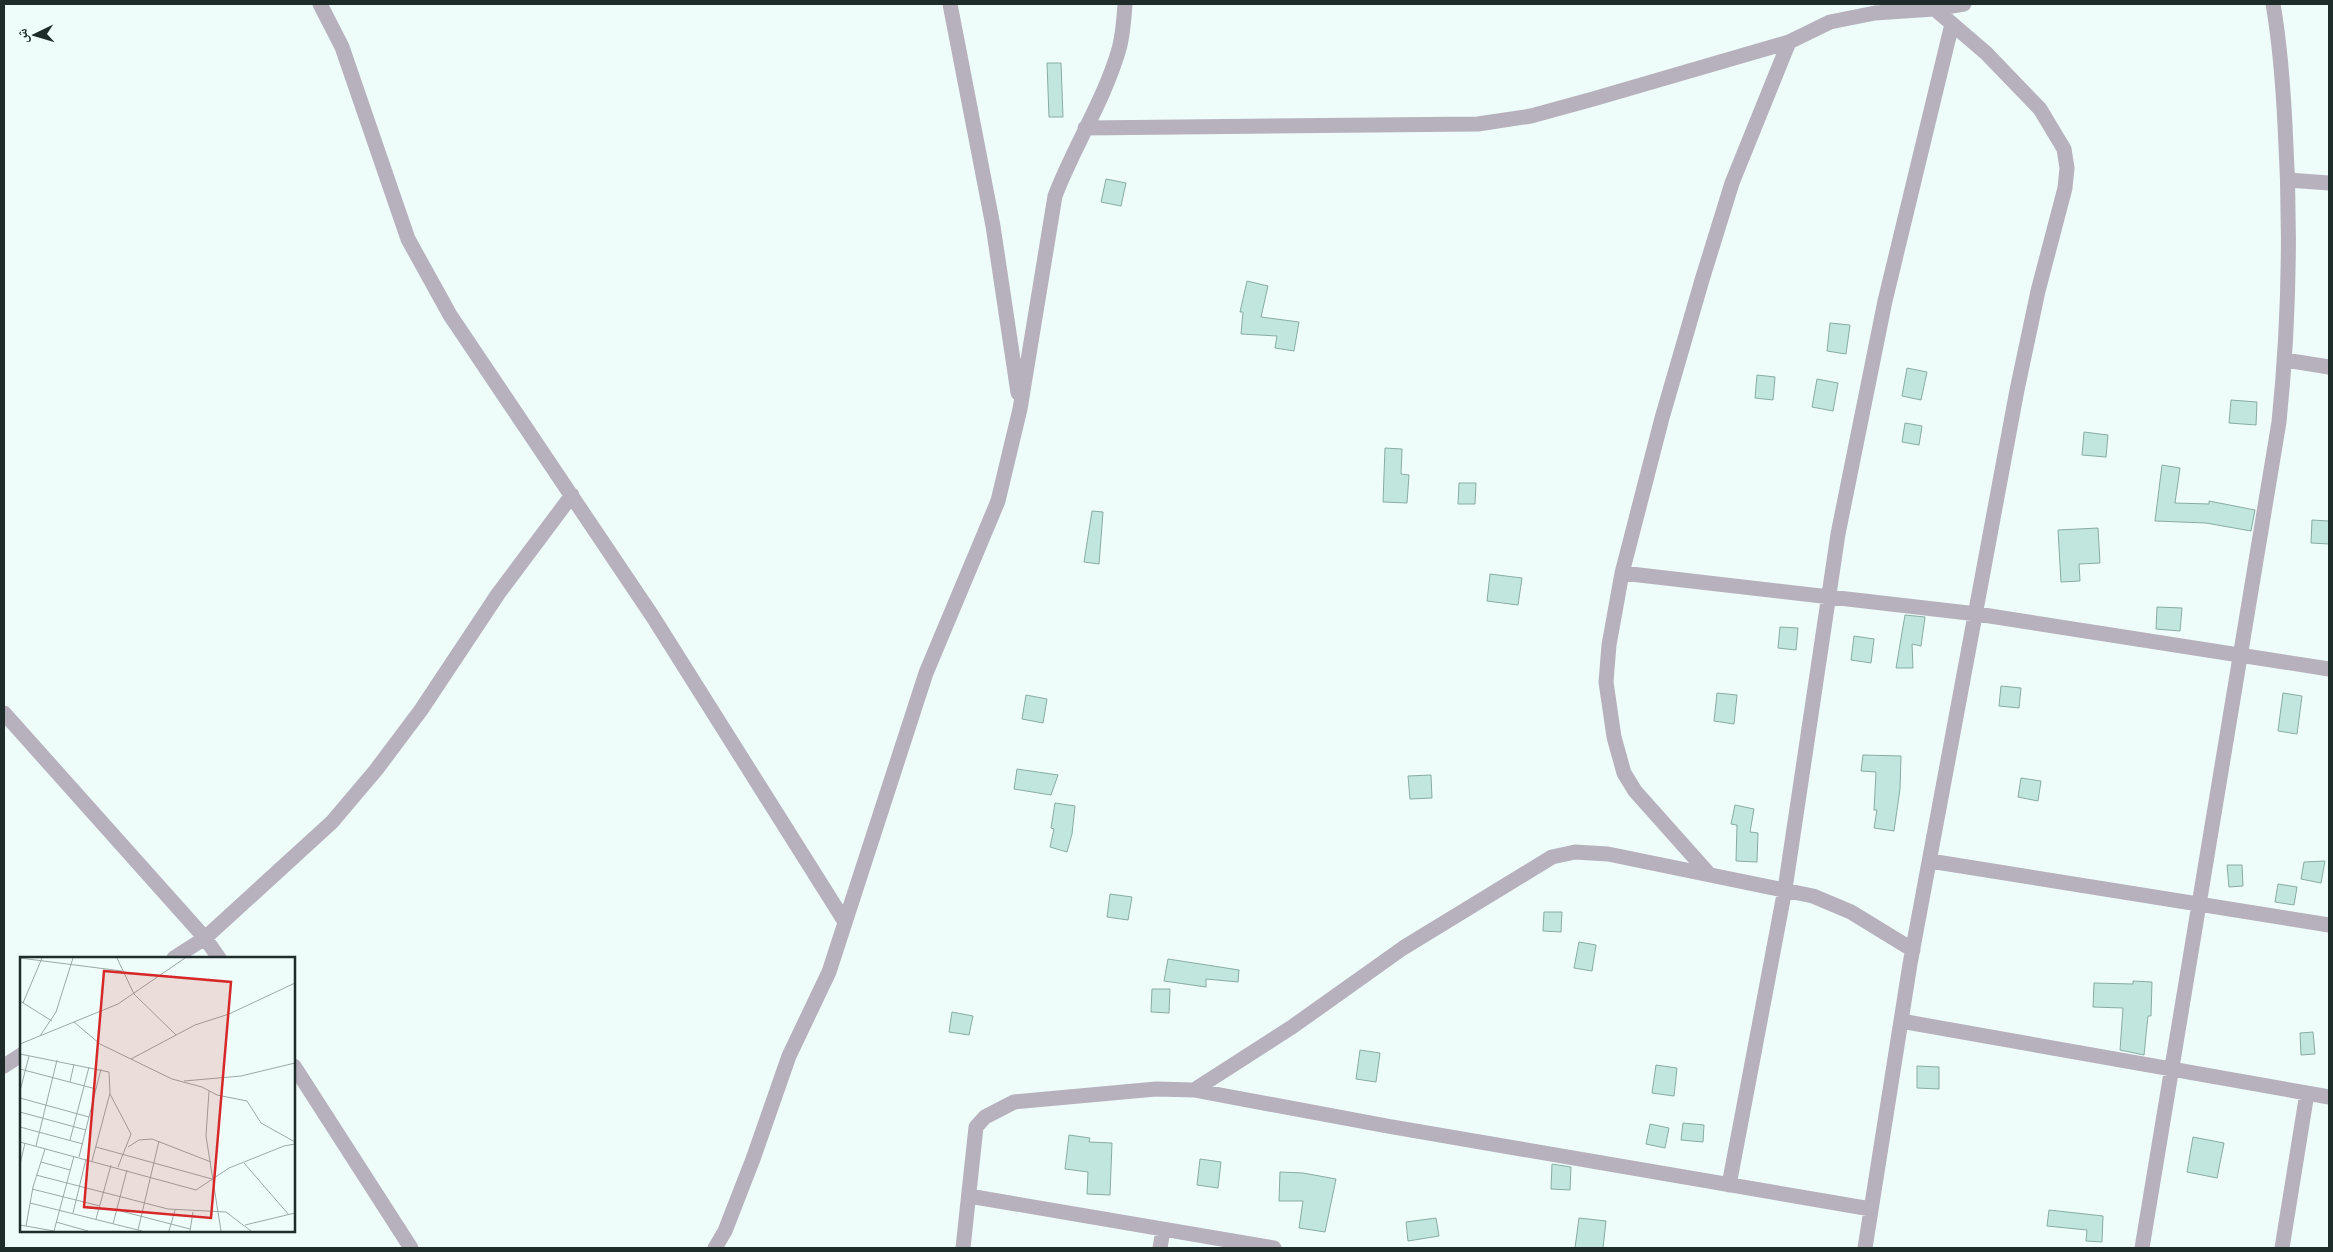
<svg xmlns="http://www.w3.org/2000/svg" width="2333" height="1252" font-family="'Roboto Serif','Noto Naskh Arabic',serif">
  <rect width="100%" height="100%" fill="#effdfa"/>
  <path fill="#c1e6dd" stroke="#88aca3" d="M1047,63H1061L1063,117H1049Z
    M1106,179L1126,183L1121,206L1101,202Z
    M1247,281L1268,286L1261,317L1299,322L1294,351L1275,348L1277,336L1241,334L1243,312H1240Z
    M1830,323L1850,325L1846,354L1827,351Z
    M1907,368L1927,372L1921,400L1902,396Z
    M1757,375L1775,377L1773,400L1755,398Z
    M1817,379L1838,383L1833,411L1812,407Z
    M2231,400L2257,402L2256,425L2229,423Z
    M1905,423L1922,426L1919,445L1902,442Z
    M2084,432L2108,435L2106,457L2082,455Z
    M1385,448L1402,449L1401,474L1409,475L1407,503L1383,502Z
    M2162,465L2180,468L2175,503L2209,504V501L2255,510L2251,531L2206,523L2155,521Z
    M1459,483H1476L1475,504H1458Z
    M1092,511L1103,512L1099,564L1084,562Z
    M2312,520L2329,521V544L2311,543Z
    M2098,528L2100,563L2079,564L2080,581L2061,582L2058,530Z
    M1490,574L1522,578L1518,605L1487,601Z
    M2157,607L2182,608L2180,631L2156,629Z
    M1905,615L1925,617L1921,646L1912,644L1913,668H1896Z
    M1780,627L1798,628L1796,650L1778,648Z
    M1854,636L1874,639L1871,663L1851,660Z
    M2001,686L2021,688L2019,708L1999,706Z
    M1717,693L1737,695L1734,724L1714,721Z
    M2283,693L2302,696L2297,734L2278,731Z
    M1026,695L1047,699L1043,723L1022,719Z
    M1863,755L1901,756L1900,789L1894,831L1874,828L1877,810H1874L1876,772L1861,771Z
    M1017,769L1058,775L1051,795L1014,789Z
    M1431,775L1432,798L1410,799L1408,776Z
    M2021,778L2041,781L2038,801L2018,797Z
    M1055,803L1075,806L1072,834L1067,852L1050,847L1054,829L1051,828Z
    M1735,805L1754,809L1750,832L1758,833L1757,862L1736,861L1737,825L1731,824Z
    M2325,861L2321,883L2301,879L2304,862Z
    M2227,865H2242L2243,886L2229,887Z
    M2278,884L2297,887L2294,905L2275,902Z
    M1110,894L1132,897L1128,920L1107,917Z
    M1544,912H1562L1561,932L1543,931Z
    M1579,942L1596,945L1592,971L1574,968Z
    M1168,959L1239,970L1238,982L1206,979V987L1164,981Z
    M2133,981L2152,982L2151,1016H2148L2144,1055L2120,1050L2123,1008L2093,1007L2094,983L2133,984Z
    M1152,989H1170L1169,1013L1151,1012Z
    M952,1012L973,1016L969,1035L949,1032Z
    M2313,1032L2315,1054L2301,1055L2300,1033Z
    M1360,1050L1380,1053L1376,1082L1356,1079Z
    M1656,1065L1677,1068L1674,1096L1652,1093Z
    M1917,1066L1939,1067V1089L1917,1088Z
    M1683,1123L1704,1125L1703,1142L1681,1140Z
    M1650,1124L1669,1128L1665,1148L1646,1144Z
    M1069,1135L1090,1138L1089,1142L1112,1143L1110,1195L1087,1194L1088,1172L1065,1169Z
    M2193,1137L2224,1143L2217,1178L2187,1172Z
    M1200,1159L1221,1162L1218,1188L1197,1185Z
    M1552,1164L1571,1167L1570,1190L1551,1189Z
    M1280,1172L1303,1173L1336,1179L1325,1232L1299,1228L1303,1201H1279Z
    M2049,1210L2103,1216L2102,1242L2086,1241L2087,1230L2047,1226Z
    M1436,1218L1439,1236L1408,1241L1406,1222Z
    M1579,1218L1606,1221L1603,1248H1575Z"/>
  <g fill="none" stroke-linecap="round" stroke-linejoin="round">
    <path stroke="#b7b1be" stroke-width="15" d="M320,4L342,47L408,239L450,315L653,617L845,922
      M950,4L993,226L1018,393
      M1085,128L1478,124L1531,116L1593,99L1789,42L1830,22L1875,13L1934,9L1964,4
      M2288,180L2329,183
      M2285,360L2329,367
      M1622,573L1977,614L2329,669
      M4,713L205,938L219,958
      M1930,861L2329,925
      M1709,874L1635,791L1624,773L1614,737L1606,682L1609,645L1622,573L1662,418L1702,280L1732,183L1789,42
      M174,958L205,938L332,822L376,770L421,710L498,594L572,495
      M1901,1021L2329,1097
      M4,1066L21,1055
      M294,1066L411,1248
      M1194,1090L1292,1027L1403,948L1552,857L1575,852L1608,854L1813,896L1851,912L1913,950
      M1729,1185L1785,889L1838,534L1885,301L1952,24
      M969,1196L1274,1248
      M715,1248L725,1231L753,1159L789,1056L829,972L926,673L998,501L1020,409L1055,196C1074,146 1104,101 1119,49C1123,35 1124,18 1125,4
      M963,1248L976,1127L985,1117L1014,1102L1156,1089L1194,1090L1387,1126L1871,1209
      M1160,1248L1163,1230
      M1865,1248L1910,964L2017,390L2038,291L2065,188L2067,168L2064,149L2040,109L1986,53L1929,4
      M2142,1248L2279,422C2289,324 2291,224 2285,125C2283,85 2280,44 2273,4
      M2282,1248L2307,1093"/>
  </g>
  <g transform="translate(20 957)">
    <rect width="275" height="275" fill="#effdfa"/>
    <path fill="none" stroke="#9baaa6" stroke-width="1" d="M0,1L102,14M97,1L114,37L156,78M0,44L32,64M3,46L22,1M54,65L80,87L152,122L182,130L197,138L227,144L241,166L275,185M20,79L36,55L53,1M0,87L98,47L165,1M0,97L89,115L90,136L72,204M111,102L175,68L209,57L275,26M0,112L76,132M164,124L221,119L275,106M50,125L54,107M0,134L9,99M189,134L186,179L201,274M90,137L111,177L98,210M0,141L69,160M0,155L66,173M0,170L63,187M50,183L69,110M0,185L176,233L209,211L264,189L275,187M16,189L37,103M76,190L192,222M108,190L119,183L132,182L191,205M59,200L81,112M21,205L50,213M224,206L269,258M0,207L5,186M16,218L148,252L206,255L231,274M12,232L80,249M10,246L122,274M97,253L170,272M53,256L66,202M76,262L91,208M36,265L68,274M93,267L107,213M0,268L34,274M225,268L275,256M6,269L13,230L25,192M118,273L139,184M34,274L54,199M149,274L155,253M170,274L173,255"/>
    <path fill="#d62828" fill-opacity="0.15" stroke="#d62828" stroke-width="2.5" d="M84,14L211,25L191,261L64,250Z"/>
    <rect width="275" height="275" fill="none" stroke="#1e2d29" stroke-width="2.5"/>
  </g>
  <rect width="2333" height="1252" fill="none" stroke="#1e2d29" stroke-width="10"/>
  <g transform="translate(35 35) rotate(265)" stroke="#effdfa" stroke-width="4" paint-order="stroke">
  <path d="M0-4L9 19L0 12L-9 19Z" fill="#1e2d29"/>
  <text y="-8" font-size="14" font-weight="bold" text-anchor="middle" fill="#1e2d29">ش</text>
  </g>
</svg>
